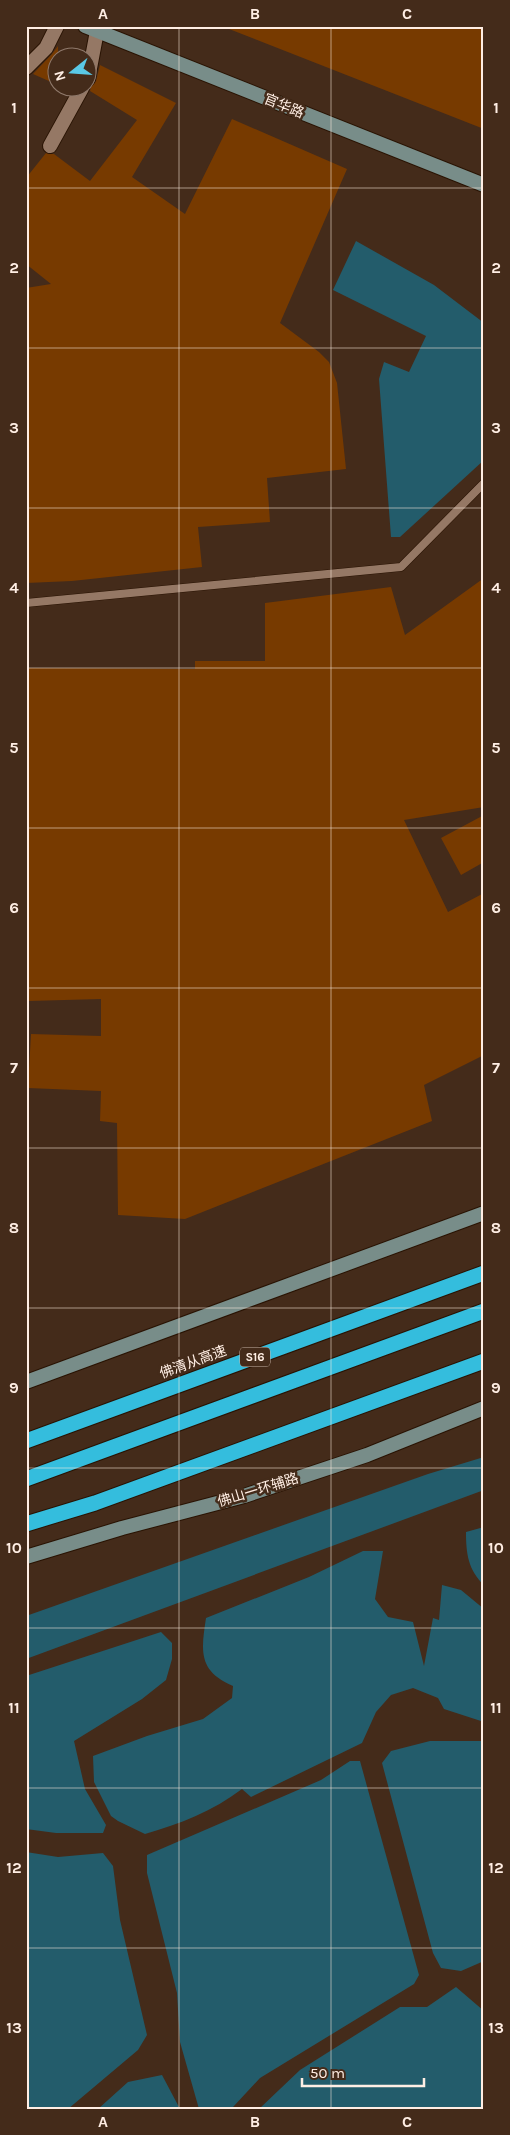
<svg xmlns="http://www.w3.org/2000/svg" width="510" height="2135" font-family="Karla,'Noto Sans SC',sans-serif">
  <rect width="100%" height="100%" fill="#442b1a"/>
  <path fill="#235c6b" d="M356,241L434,285L484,323V460L400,537H391L379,379L384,362L409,372L426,336L333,290Z
    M484,1457V1490L26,1659V1616L428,1474Z
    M484,1527V1585C468,1570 466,1553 466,1532Z
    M363,1551H383L375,1599L388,1617L413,1622L424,1666L433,1618L439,1620L442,1585L461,1590L484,1609V1722L444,1709L438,1698L413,1688L391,1695L376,1712L362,1743L251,1797L242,1789C213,1811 180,1824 145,1834L118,1821L111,1816L94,1782L93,1756L147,1736L203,1719L232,1698L233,1686C198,1671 201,1651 206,1618L309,1577Z
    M161,1632L172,1643V1659L166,1680L142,1699L74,1741L85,1789L106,1825L103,1833H56L26,1829V1676Z
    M430,1741H484V1961L461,1971L441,1968L433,1953L382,1763L391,1751Z
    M350,1761H360L419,1975L414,1984L260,2078L233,2107L229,2109H199L180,2042L177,1993L147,1873V1855L321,1780Z
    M26,1852L58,1857L103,1853L113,1866L120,1920L147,2035L138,2050L68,2109H26Z
    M456,1987L484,2011V2109H259L300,2070L400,2007H427Z
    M162,2075L180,2109H98L128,2082Z"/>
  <path fill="#773a00" d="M224,26H484V129L224,27Z
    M58,46V85L33,74L52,54Z
    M100,65L176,103L132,177L185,214L232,119L347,169L280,323L319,352L329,362L337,383L346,469L267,478L270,522L198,527L202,567L72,581L26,583V288L51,284L26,264V178L46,153L54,154L90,181L137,120L90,91L91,87L96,81Z
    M484,578V807L404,820L448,912L484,893V1055L424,1085L432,1121L185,1219L118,1215L117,1123L100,1121L101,1091L28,1088L31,1034L101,1036V999L28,1001L29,867H26V668L195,669V661H265V603L391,587L405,635Z
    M484,815V862L461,875L441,838Z"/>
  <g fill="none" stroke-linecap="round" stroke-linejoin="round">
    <defs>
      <path id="service" d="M26,603L401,567L484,483"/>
      <path id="minor" d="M26,68L46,48L57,26
        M88,79L97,31
        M50,146L82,88"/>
      <path id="secondary" d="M85,26L484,185
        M26,1382L484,1213
        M26,1557L122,1528L244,1496L367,1455L484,1408"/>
      <path id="motorway" d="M26,1441L484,1273
        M26,1479L484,1311
        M26,1524L95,1503L484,1361"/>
    </defs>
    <use href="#service" stroke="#291303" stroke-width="9"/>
    <use href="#minor" stroke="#291303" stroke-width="16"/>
    <use href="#secondary" stroke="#291303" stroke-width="16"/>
    <use href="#motorway" stroke="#291303" stroke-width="17"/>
    <use href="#service" stroke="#957865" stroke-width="8"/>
    <use href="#minor" stroke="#957865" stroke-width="14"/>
    <use href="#secondary" stroke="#788d89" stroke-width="14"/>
    <use href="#motorway" stroke="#34bddd" stroke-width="15"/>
  </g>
  <path fill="none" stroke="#ffeee4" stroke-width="1" stroke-opacity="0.55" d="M179,26V2109M331,26V2109M26,188H484M26,348H484M26,508H484M26,668H484M26,828H484M26,988H484M26,1148H484M26,1308H484M26,1468H484M26,1628H484M26,1788H484M26,1948H484"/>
  <g text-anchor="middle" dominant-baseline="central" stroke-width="5" stroke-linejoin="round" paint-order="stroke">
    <rect fill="#442b1a" stroke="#c7b4a7" stroke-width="1" x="240" y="1347.5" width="30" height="19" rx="4"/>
    <g font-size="12" font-weight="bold" fill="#ffeee4">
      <text x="255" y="1357">S16</text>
    </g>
    <g font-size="14" fill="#ffeee4" stroke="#442b1a">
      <text transform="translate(284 106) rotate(22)">官华路</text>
      <text transform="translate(193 1362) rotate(-20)">佛清从高速</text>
      <text transform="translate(258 1490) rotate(-17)">佛山一环辅路</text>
    </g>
  </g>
  <rect width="510" height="2135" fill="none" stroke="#442b1a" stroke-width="55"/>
  <g transform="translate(72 72) rotate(253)"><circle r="24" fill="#442b1a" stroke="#8f796b"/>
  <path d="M0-4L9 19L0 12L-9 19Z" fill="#5ac8e5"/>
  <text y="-8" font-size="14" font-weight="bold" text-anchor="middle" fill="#ffeee4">N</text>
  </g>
  <path d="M302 2078v8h122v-8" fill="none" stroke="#ffeee4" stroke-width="2.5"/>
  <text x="310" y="2078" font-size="15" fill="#ffeee4" stroke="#442b1a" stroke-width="4" paint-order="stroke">50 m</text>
  <rect x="28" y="28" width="454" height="2080" fill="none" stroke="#ffeee4" stroke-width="2"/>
  <g font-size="16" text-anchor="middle" font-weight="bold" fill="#ffeee4">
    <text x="103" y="19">A</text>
    <text x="255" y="19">B</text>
    <text x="407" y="19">C</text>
    <text x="14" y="113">1</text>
    <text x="496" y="113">1</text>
    <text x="14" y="273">2</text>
    <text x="496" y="273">2</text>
    <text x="14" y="433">3</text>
    <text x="496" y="433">3</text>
    <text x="14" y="593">4</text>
    <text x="496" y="593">4</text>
    <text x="14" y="753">5</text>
    <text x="496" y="753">5</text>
    <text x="14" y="913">6</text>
    <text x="496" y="913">6</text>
    <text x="14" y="1073">7</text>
    <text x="496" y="1073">7</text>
    <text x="14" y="1233">8</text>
    <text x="496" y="1233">8</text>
    <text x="14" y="1393">9</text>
    <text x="496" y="1393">9</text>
    <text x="14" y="1553">10</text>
    <text x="496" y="1553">10</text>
    <text x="14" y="1713">11</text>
    <text x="496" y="1713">11</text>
    <text x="14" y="1873">12</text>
    <text x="496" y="1873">12</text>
    <text x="14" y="2033">13</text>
    <text x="496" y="2033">13</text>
    <text x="103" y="2127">A</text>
    <text x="255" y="2127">B</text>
    <text x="407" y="2127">C</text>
  </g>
</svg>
